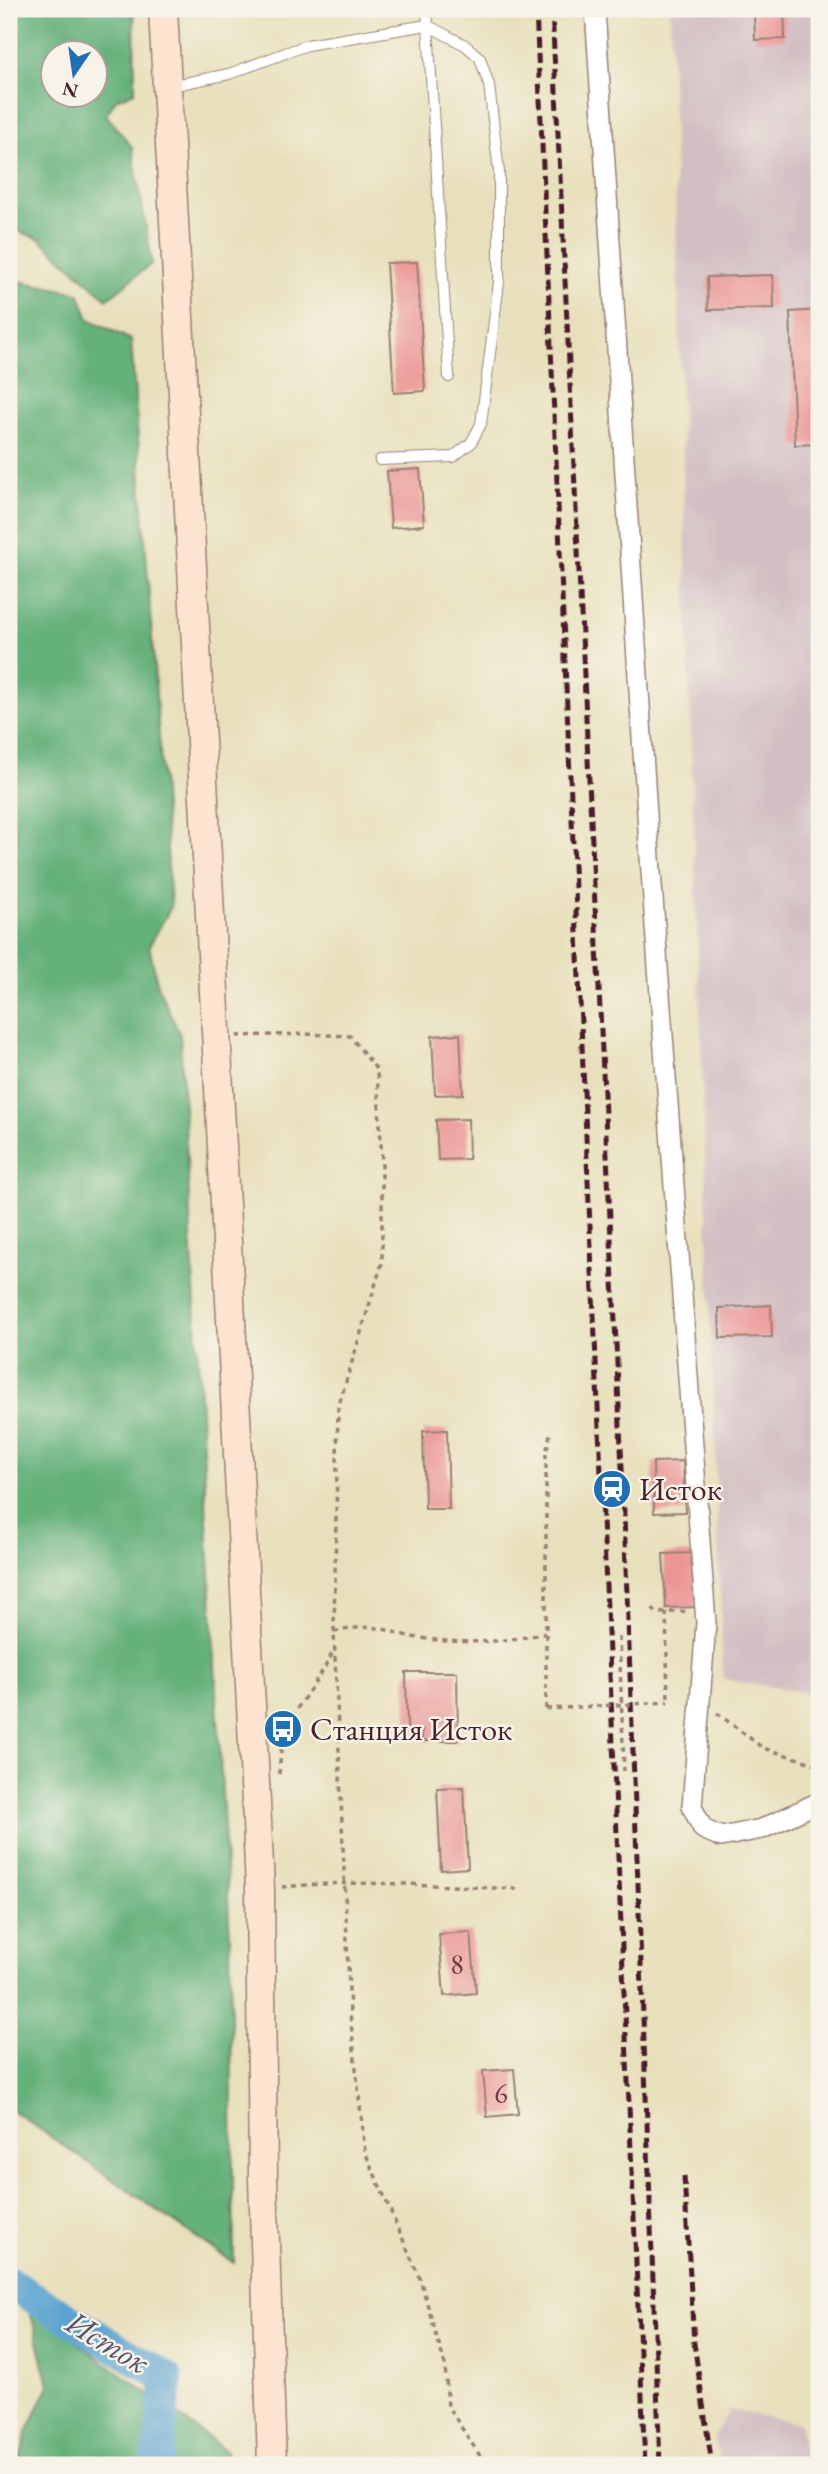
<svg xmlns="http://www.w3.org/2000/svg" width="828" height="2474" font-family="'EB Garamond',serif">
  <rect width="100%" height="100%" fill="#f7f3e8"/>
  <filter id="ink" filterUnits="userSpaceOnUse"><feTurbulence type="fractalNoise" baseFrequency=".0143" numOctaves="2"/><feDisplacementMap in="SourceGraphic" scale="14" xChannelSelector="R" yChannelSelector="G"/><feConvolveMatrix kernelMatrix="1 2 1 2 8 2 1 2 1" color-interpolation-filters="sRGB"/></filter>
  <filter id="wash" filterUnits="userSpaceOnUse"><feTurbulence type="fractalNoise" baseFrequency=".00686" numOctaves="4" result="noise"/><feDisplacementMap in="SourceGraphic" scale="28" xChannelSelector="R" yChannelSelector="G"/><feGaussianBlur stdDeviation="1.57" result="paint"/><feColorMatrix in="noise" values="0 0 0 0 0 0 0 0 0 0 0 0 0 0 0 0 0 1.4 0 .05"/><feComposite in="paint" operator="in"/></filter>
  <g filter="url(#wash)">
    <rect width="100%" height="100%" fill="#e8e0bc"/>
    <path fill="#d2bec3" d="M670,9H819V1695L723,1679L692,779Z
      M729,2410L799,2423L806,2465H721L714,2437Z"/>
    <path fill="#65b17a" stroke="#586852" stroke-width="2" fill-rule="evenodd" d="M9,9H134L135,92L116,99L106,115L132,147L152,263L107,299L40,239L9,228ZM52,52H94V94H52Z
      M9,279L79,293L89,319L131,340L171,907L149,946L158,987L180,1035L230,1936L234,2263L9,2108Z
      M29,2307L225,2450L232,2465H18L27,2432L49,2385Z"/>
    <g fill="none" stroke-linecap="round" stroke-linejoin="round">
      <path stroke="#59a2d0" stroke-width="32" d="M9,2283L167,2378L157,2465"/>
    </g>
    <g id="blocks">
      <path fill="#eb9695" d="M754,9H784L785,39L755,40Z
        M815,9H819V74H817Z
        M417,262L425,391L394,393L386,263Z
        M773,275L774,308L708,310L707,277Z
        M819,310V444L795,445L790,312Z
        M420,469L424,525L391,528L387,471Z
        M460,1034L463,1094L435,1095L432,1036Z
        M468,1119L469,1159L438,1160L436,1120Z
        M771,1305L772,1337L720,1338L719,1308Z
        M447,1430L449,1509H425L423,1431Z
        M683,1461L685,1512L654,1513L653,1462Z
        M695,1553L698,1607L666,1608L663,1554Z
        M406,1672H457L458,1741H422V1731H407Z
        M464,1787L468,1868L441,1870L437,1788Z
        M471,1932L476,1993L444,1996L439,1934Z
        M514,2069L518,2114L487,2117L483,2071Z"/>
    </g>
  </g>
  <g filter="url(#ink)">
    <use href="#blocks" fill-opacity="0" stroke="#998074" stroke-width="2"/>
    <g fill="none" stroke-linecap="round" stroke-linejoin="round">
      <defs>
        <path id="service" d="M427,9L449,377
          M170,86L229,74L307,45L427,25L465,45L480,58L489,85L499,172V282L481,424L471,443L453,457L380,460"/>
        <path id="minor" d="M595,9L648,830L706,1623L692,1807L703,1829L721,1837L762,1829L819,1802"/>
        <path id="secondary" d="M163,9L257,1821L260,1890L263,2178L272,2465"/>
      </defs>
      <use href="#service" stroke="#998074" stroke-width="12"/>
      <use href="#minor" stroke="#998074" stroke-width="22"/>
      <use href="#secondary" stroke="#998074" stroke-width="31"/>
      <path stroke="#998074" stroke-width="3.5" stroke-dasharray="5 5" stroke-linecap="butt" d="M237,1036L306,1034L350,1036L377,1070L382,1162V1263L338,1408L334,1632L350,2013L365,2152L420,2279L445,2365L448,2407L486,2465
        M653,1608L656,1613L689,1611
        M666,1612L668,1702
        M334,1632C348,1629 363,1626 377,1628C392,1630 405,1637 420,1638C462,1644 503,1643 545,1633
        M619,1637L624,1771
        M546,1709V1454L550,1434
        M717,1713L763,1748L819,1765
        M279,1774L283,1729L324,1669L334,1650
        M282,1887C360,1879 439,1886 518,1889"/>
      <use href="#service" stroke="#fff" stroke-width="10"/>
      <use href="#minor" stroke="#fff" stroke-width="19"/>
      <use href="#secondary" stroke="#fde4d1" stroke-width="28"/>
      <path stroke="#4a1f2b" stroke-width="5" stroke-dasharray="10 5" stroke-linecap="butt" d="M536,9L645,2465
        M552,9L623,1489L660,2465
        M684,2176L694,2343L712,2465"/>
      <path stroke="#998074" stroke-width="3.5" stroke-dasharray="5 5" stroke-linecap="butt" d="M546,1709L668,1702"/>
    </g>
  </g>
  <defs>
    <symbol id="station-disc" viewBox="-11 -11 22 22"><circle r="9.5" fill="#1f6fb2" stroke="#f7f3e8"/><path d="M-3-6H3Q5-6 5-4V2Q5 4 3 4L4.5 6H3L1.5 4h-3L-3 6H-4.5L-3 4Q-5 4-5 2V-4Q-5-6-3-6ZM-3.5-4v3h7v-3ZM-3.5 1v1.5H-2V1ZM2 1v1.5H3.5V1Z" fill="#fff"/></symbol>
    <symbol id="bus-disc" viewBox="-11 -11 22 22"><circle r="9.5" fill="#1f6fb2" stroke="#f7f3e8"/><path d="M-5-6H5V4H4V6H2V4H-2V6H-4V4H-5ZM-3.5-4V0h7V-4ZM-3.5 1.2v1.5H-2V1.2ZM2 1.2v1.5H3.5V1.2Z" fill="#fff"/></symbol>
  </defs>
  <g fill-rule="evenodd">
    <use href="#station-disc" x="590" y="1467" width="44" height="44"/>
    <use href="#bus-disc" x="261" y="1707" width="44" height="44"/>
  </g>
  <g text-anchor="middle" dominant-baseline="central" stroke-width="5" stroke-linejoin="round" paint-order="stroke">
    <g font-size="28" fill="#723d46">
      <text x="457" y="1964">8</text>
      <text x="501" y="2093">6</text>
    </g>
    <g font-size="32" fill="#4a1f2b" stroke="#f7f3e8" text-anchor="start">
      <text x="639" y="1489">Исток</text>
      <text x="310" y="1729">Станция Исток</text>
    </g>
    <g font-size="33" font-style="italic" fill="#50536d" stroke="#f7f3e8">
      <text transform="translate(108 2342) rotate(31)">Исток</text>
    </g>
  </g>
  <rect width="828" height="2474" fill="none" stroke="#f7f3e8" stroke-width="35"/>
  <g transform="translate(74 74) rotate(193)"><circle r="33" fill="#f7f3e8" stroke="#b29e9c" stroke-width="2"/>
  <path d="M0-5L12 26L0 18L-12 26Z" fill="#1f6fb2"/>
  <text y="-10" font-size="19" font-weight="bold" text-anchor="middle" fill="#4a1f2b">N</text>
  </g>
</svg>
